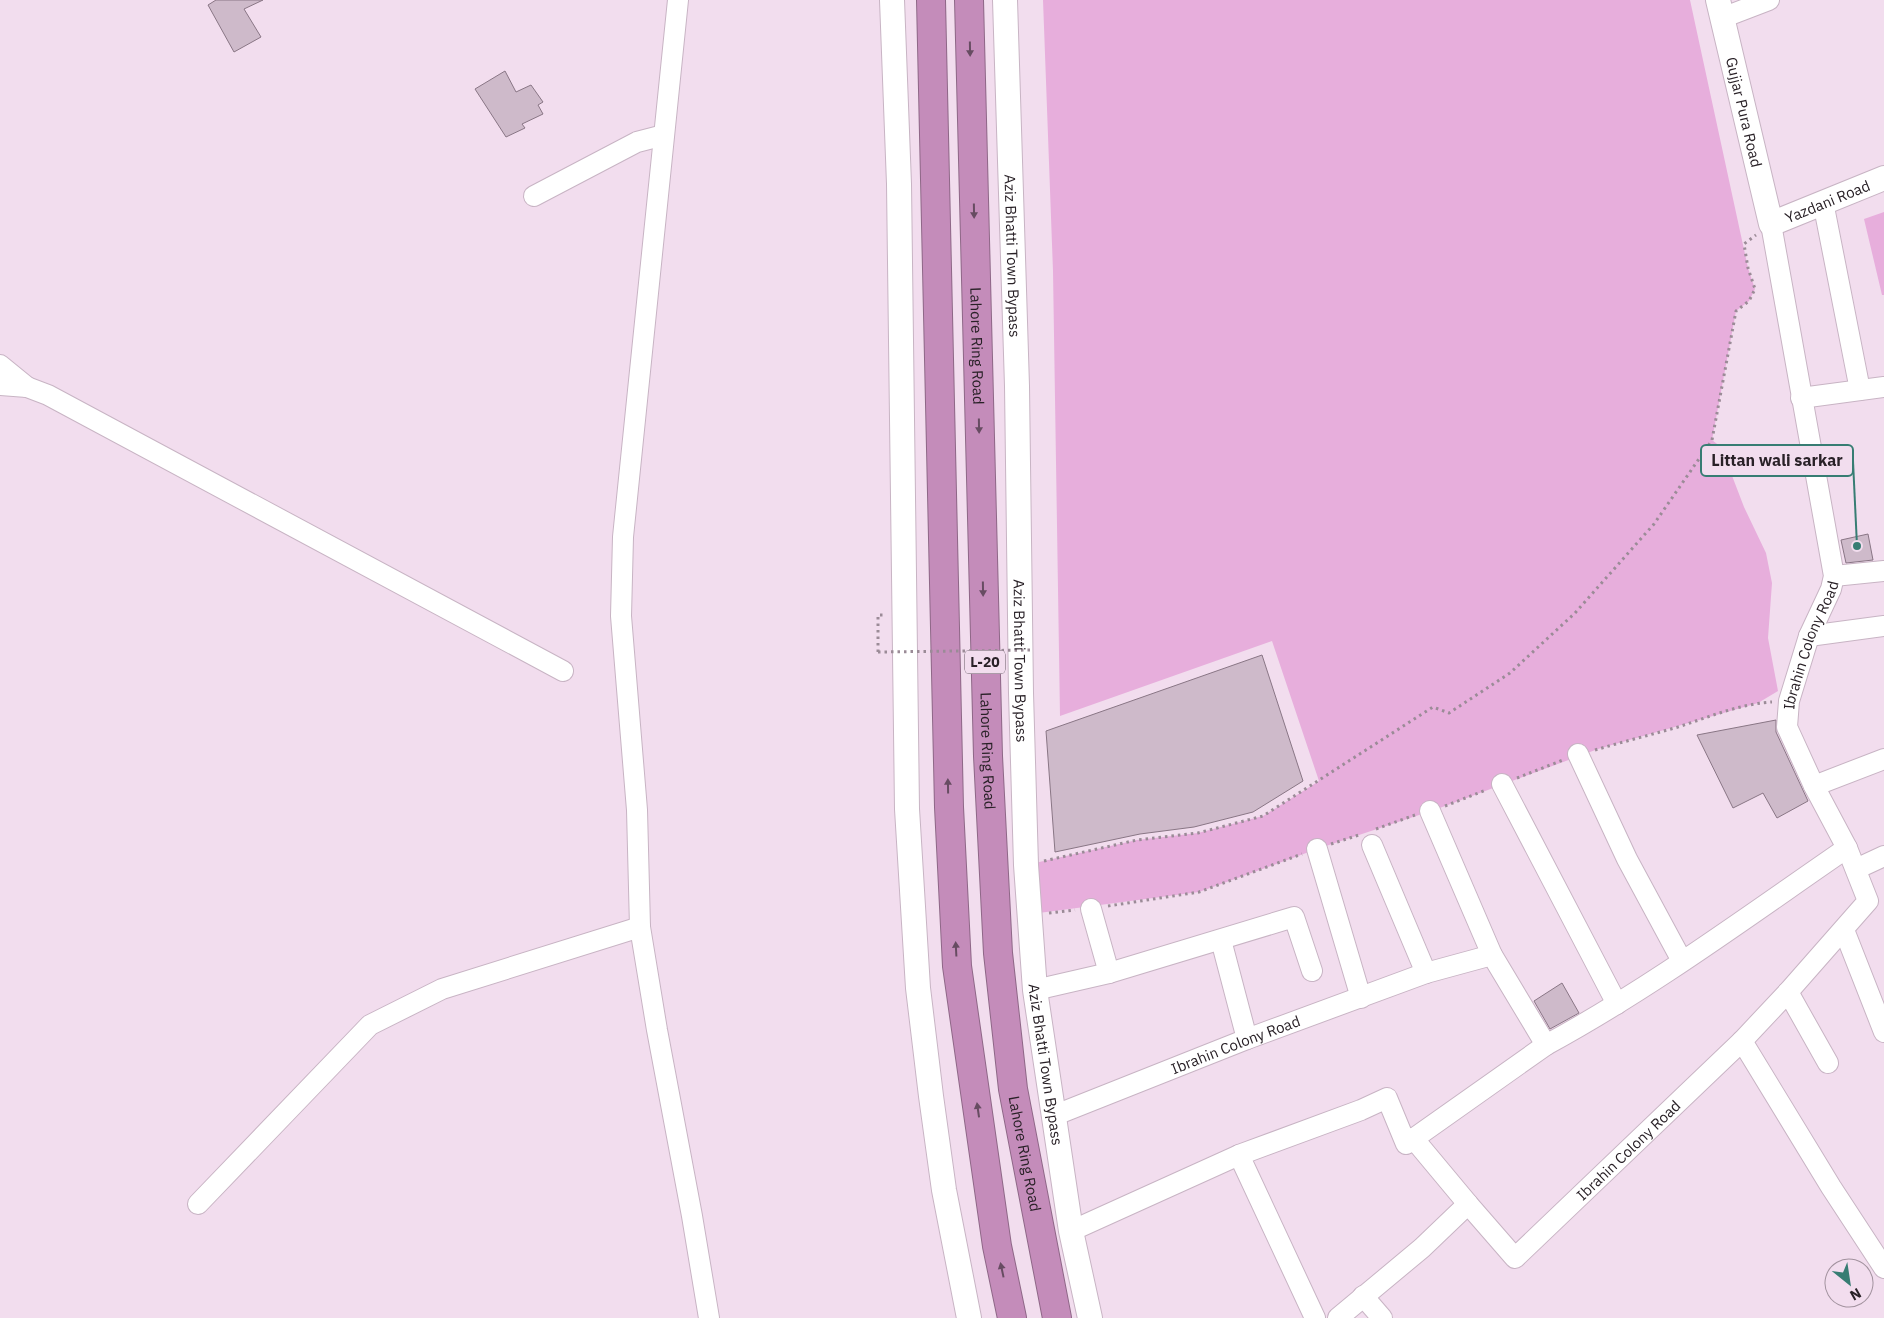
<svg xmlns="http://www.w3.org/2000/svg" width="1884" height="1318" font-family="'IBM Plex Sans',sans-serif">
  <rect width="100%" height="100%" fill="#f2ddee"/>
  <path fill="#e7aedc" d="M1043,0H1690L1748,268L1755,289L1749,301L1736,311L1712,440L1721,447L1744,507L1766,553L1772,583L1768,638L1778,691L1758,703L1598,749L1437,809L1317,849L1199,892L1031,914L1026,865L1137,840L1198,833L1263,816L1319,781L1272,641L1060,716L1053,271Z
    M1884,212V295H1882L1864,219Z"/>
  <path fill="#cebaca" stroke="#897685" d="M216,0H263L244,9L261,37L234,52L208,5Z
    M505,71L516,92L531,85L543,102L538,105L543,114L522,124L525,128L506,137L475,89Z
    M1868,534L1873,560L1846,563L1841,540Z
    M1262,655L1303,781L1253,812L1194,827L1140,834L1055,852L1046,731Z
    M1776,720V732L1808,801L1777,818L1763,793L1733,808L1697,735Z
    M1562,983L1579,1013L1550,1029L1534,1001Z"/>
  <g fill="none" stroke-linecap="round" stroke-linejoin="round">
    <defs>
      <g id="minor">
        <path d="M678,0L623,537L621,616L637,810L640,927L657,1030L692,1216L709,1318"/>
        <path d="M1722,18L1769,0"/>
        <path d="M534,196L637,142L664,135"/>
        <path d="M1823,202L1860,390"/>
        <path d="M0,365L27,387"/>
        <path d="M0,385L27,387L48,395L563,671"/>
        <path d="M1801,398L1884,387"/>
        <path d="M1834,576L1884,571"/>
        <path d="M1809,636L1884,626"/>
        <path d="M1578,754L1627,859L1682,961"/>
        <path d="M1502,784L1617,1004"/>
        <path d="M1814,786L1884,759"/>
        <path d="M1430,811L1492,955"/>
        <path d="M1372,845L1426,973"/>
        <path d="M1317,849L1361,998"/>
        <path d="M1856,869L1884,856"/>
        <path d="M1091,909L1109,973"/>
        <path d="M1844,930L1884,1032"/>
        <path d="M1221,940L1247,1039"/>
        <path d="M1035,990L1109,973L1294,917L1312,971"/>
        <path d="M1788,992L1828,1063"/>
        <path d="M1742,1041L1831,1187L1884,1268"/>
        <path id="s1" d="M1053,1116L1247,1039L1426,973L1492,955L1546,1045C1651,988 1748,916 1847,848"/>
        <path d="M1413,1138L1468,1204"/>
        <path d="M1239,1155L1315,1318"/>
        <path d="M198,1204L370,1025L442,989L640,927"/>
        <path d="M1071,1231L1239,1155L1361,1110L1387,1098L1406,1144L1546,1045"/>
        <path d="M1363,1296L1382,1318"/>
        <path id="s2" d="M1338,1318L1422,1248L1468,1204L1515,1258L1742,1041L1788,992L1868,901L1847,848L1814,786L1787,727L1789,701L1809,636L1831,589L1834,576L1771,224"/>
      </g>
      <g id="tertiary">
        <path d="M892,0L899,184L907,809L918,988L931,1096L944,1190L969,1318"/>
        <path id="s3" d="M1005,0L1017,386L1021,693L1026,865L1035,990L1071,1231L1090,1318"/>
        <path id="s4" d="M1718,0L1771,224L1884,178"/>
      </g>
      <g id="motorway">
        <path d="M931,0L949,807L957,966L997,1246L1012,1318"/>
        <path id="s5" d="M969,0L988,756L998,953L1013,1089L1057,1318"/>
      </g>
    </defs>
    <use href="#minor" stroke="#c8b4c4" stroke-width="22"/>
    <use href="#tertiary" stroke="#c8b4c4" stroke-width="26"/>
    <use href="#motorway" stroke="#8e6787" stroke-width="30"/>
    <path stroke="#9b8b97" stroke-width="3" stroke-dasharray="2.5 4" stroke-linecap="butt" d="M878,652V615H886
      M1595,750C1622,742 1650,735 1678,727C1709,717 1739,704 1772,702
      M1517,778L1563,760
      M1445,806L1486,790
      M1376,829L1415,815
      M1331,844L1359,835
      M1044,861L1137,840L1198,833L1263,816L1433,707L1449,713L1510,673L1575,613L1654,524L1712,440L1736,311L1749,301L1755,289L1748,268L1744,244L1756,235
      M1108,906L1199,892L1302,854
      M1049,913L1075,910"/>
    <use href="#minor" stroke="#fff" stroke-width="20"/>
    <use href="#tertiary" stroke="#fff" stroke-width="24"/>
    <use href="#motorway" stroke="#c48cba" stroke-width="28"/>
    <path stroke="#9b8b97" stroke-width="3" stroke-dasharray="2.5 4" stroke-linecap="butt" d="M878,652L1033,650"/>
  </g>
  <defs><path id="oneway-solid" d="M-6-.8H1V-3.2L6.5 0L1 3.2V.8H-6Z" transform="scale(1.25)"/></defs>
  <g fill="#674c62">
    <use href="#oneway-solid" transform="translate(970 49) rotate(89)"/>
    <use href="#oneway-solid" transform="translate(974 211) rotate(89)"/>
    <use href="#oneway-solid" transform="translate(979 426) rotate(89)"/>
    <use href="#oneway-solid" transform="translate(983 589) rotate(89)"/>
    <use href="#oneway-solid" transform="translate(948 786) rotate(-91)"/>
    <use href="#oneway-solid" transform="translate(956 949) rotate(-93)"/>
    <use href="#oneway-solid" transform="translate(978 1110) rotate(-98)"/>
    <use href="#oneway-solid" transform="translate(1002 1270) rotate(-102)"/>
  </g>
  <g text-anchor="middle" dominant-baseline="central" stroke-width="4" stroke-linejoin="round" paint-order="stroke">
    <rect fill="#f2ddee" stroke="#655963" stroke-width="1" x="965" y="650.5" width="40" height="23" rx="4"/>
    <g font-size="14" font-weight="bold" fill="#292127">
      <text x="985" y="662">L-20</text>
    </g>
    <g font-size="15" fill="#292127" stroke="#f2ddee">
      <text stroke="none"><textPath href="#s4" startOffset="115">Gujjar Pura Road</textPath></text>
      <text stroke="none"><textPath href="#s4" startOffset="291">Yazdani Road</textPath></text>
      <text stroke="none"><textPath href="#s3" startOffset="256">Aziz Bhatti Town Bypass</textPath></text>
      <text stroke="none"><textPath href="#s5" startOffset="346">Lahore Ring Road</textPath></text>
      <text stroke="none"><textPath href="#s2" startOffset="1025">Ibrahin Colony Road</textPath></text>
      <text stroke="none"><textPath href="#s3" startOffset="661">Aziz Bhatti Town Bypass</textPath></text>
      <text stroke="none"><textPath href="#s5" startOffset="751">Lahore Ring Road</textPath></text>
      <text stroke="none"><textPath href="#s1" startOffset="196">Ibrahin Colony Road</textPath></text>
      <text stroke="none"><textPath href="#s3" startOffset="1066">Aziz Bhatti Town Bypass</textPath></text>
      <text stroke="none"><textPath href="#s2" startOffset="401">Ibrahin Colony Road</textPath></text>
      <text stroke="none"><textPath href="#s5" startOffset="1156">Lahore Ring Road</textPath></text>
    </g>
  </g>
  <path fill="none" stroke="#377d73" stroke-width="2" d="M1857 546L1853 461"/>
  <circle fill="#377d73" stroke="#f2ddee" stroke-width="2" cx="1857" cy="546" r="5"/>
  <rect fill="#f2ddee" stroke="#377d73" stroke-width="2" x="1701" y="445" width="152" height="31" rx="5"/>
  <g font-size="16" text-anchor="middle" font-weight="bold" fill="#292127">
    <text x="1777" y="466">Littan wali sarkar</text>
  </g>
  <g transform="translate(1849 1283) rotate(150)"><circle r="24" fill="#f2ddee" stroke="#a2929e"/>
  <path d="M0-4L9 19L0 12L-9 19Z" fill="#377d73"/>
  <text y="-8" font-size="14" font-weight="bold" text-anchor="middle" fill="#292127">N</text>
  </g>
</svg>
